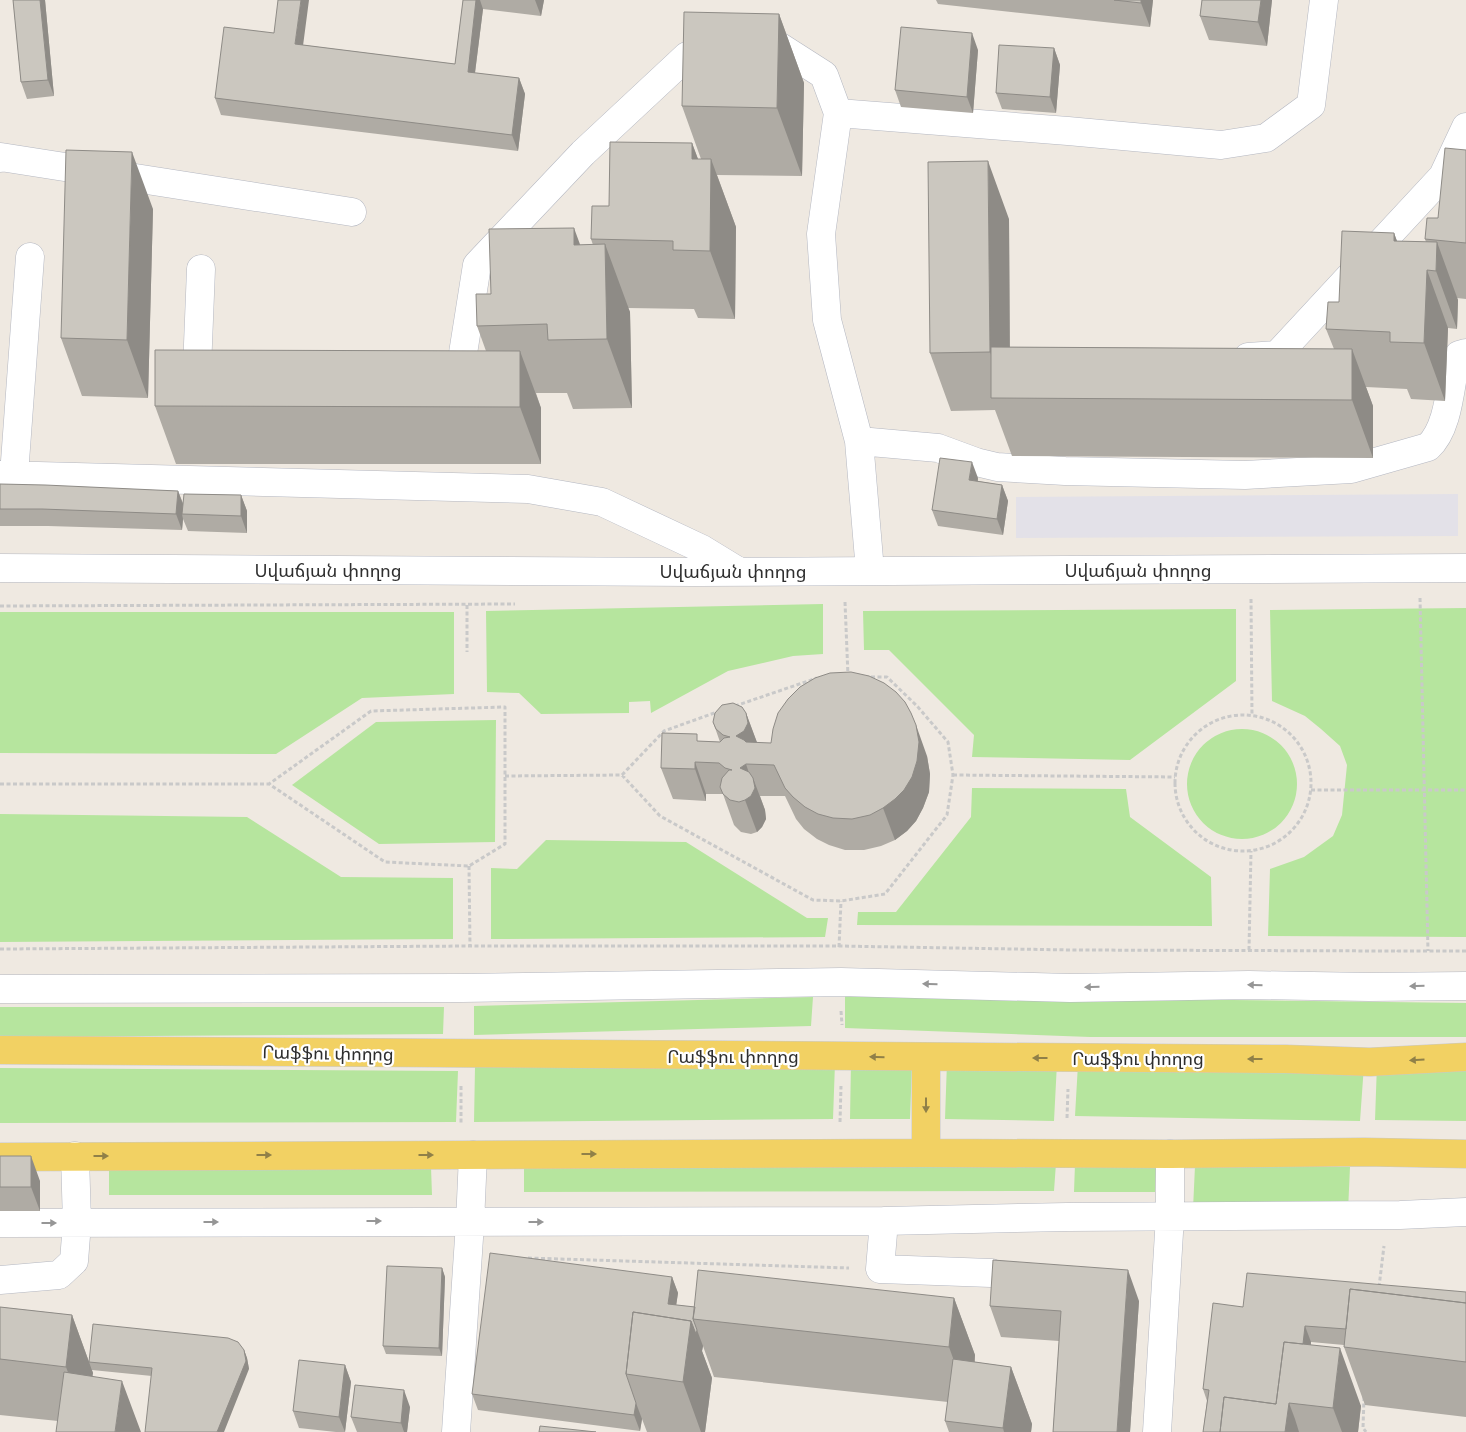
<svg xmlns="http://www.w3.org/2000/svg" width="1466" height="1432" font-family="Quicksand,'Noto Sans Armenian',sans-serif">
  <rect width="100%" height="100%" fill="#efe9e1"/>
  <path fill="#e3e1e8" d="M1458,494V536L1016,538V497Z"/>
  <path fill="#b6e59e" d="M823,604V654L793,656L728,671L651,713L650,701L629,702V713L541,714L519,693L487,692L486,611Z
    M1466,608V937L1268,936L1270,869L1304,857L1333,836L1342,815L1347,765L1340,746L1321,729L1305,716L1272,701L1270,610Z
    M1236,609V681L1130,760L972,757L974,735L889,650H864L863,611Z
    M0,612H454V694L362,698L276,754L0,753Z
    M496,720L495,842L379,844L292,785L376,722Z
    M1187 784a55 55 0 1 1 110 0a55 55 0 1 1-110 0Z
    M972,788L1126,789L1130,817L1211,877L1212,926L857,925L858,912H896L971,817Z
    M0,814L247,817L341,877L453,878V939L0,942Z
    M546,840L686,842L807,918H828L825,937L491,939V868L517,869Z
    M845,995L1466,1003V1037H1090L845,1028Z
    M813,997L811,1026L474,1035V1006Z
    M0,1007H444L443,1034L0,1037Z
    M851,1062L912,1064L910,1119H850Z
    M947,1062L1057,1063L1054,1121L945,1119Z
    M835,1063L833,1119L474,1122L475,1067Z
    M1078,1064L1364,1065L1360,1121L1075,1116Z
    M1377,1064L1466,1065V1121L1375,1120Z
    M0,1068L458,1071L456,1122L0,1123Z
    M1056,1163L1054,1191L524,1192V1166Z
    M1075,1164H1156L1155,1192H1074Z
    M109,1166L431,1167L432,1195H109Z
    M1195,1166L1350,1167L1348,1211L1193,1209Z"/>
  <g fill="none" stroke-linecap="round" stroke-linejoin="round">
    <defs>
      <path id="minor" d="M761,41L774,43L824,75L838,113
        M0,158L1,157L352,212
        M1443,176L1466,127
        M201,269L197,369L217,370
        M1248,357L1277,355L1443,176L1466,178
        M440,367L461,366L477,265L583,153L687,56L716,42
        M859,441L938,448L976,462L997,467L1065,471L1245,475L1351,469L1428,447C1448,429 1450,389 1455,364L1459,355L1466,353
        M0,475L528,489L602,502L702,549L738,571
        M14,475L30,257
        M0,568L695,572L1466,568
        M870,571L859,441L827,320L821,234L838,113L1068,131L1221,145L1266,138L1311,105L1324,0
        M0,989L462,988L841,982L1070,988L1249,985L1369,987L1466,986
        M884,1221L880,1269L991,1273
        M0,1223L884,1221L1067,1217L1400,1215L1466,1212
        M0,1280L59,1275L74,1261L77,1223L75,1156
        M456,1432L470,1223L473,1155
        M1157,1432L1170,1216V1154"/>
      <path id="major" d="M0,1050L1285,1059L1370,1062L1466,1057
        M926,1153V1058
        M0,1157L926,1153L1170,1154L1364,1152L1466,1154"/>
    </defs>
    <use href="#minor" stroke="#b4b7c1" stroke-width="29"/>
    <use href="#major" stroke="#c9c9c9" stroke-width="29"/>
    <path stroke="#c9c9c9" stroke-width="3" stroke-dasharray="4 2.5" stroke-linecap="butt" d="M1420,598L1428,951
      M1251,599L1252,716
      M845,602L848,676
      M467,605V652
      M0,606L515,604
      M735,706L817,678
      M1175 783a68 68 0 1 1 136 0a68 68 0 1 1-136 0Z
      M622,775L660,816L813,900L841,901L885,894L947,815L953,775L948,742L917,706L887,677H868
      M953,775L1175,777
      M505,776L622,775L664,731L717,712
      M0,784H269L385,862L469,866L505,844V707L371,711L269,784
      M1311,790H1466
      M469,866L470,946
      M839,947L841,901
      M0,949L470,946H838L1071,950L1398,951
      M1249,950L1251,851
      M1398,952V951H1466
      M841,1011L842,1025
      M461,1086V1125
      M1067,1118L1068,1089
      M840,1122L841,1086
      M528,1258L849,1268
      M1379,1287L1384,1246
      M1364,1397L1363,1428L1366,1432"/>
    <use href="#minor" stroke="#fff" stroke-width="28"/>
    <use href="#major" stroke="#f2d163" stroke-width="28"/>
  </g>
  <path fill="#afaba4" d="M13,0H45L54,96L27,99L21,82Z
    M463,0H544L541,16L483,9L475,73L519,78L525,94L518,151L221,115L215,98L274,33L303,45L455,64Z
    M936,0H1153L1150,27L938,4Z
    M1202,0H1272L1267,46L1209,40L1200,16Z
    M779,14L804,83L802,176L717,175L736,227L735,319L698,318L694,309L628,308L630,312L632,408L573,409L567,393H536L541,408V464H176L155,406L486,351L477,326L491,294L580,245H593L591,239L609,206L692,143L698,159H701L682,106Z
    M1054,48L1060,65L1056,113L1002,109L996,93Z
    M978,50L973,113L901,107L895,90Z
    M1466,150V299L1457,298L1458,300L1457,329L1448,328L1445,401L1411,399L1407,389L1366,387L1373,406V458L1012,456L995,410L951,411L930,353L1009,219L1010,347L1334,349L1326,329L1339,302L1394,233L1397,241L1426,242L1425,239L1438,218Z
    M153,209L148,398L82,396L61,338Z
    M978,478V481L1002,485L1008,501L1003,535L938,526L932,510Z
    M0,484L178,491L183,503L241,495L247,511V533L188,531L183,519L182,530L48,526H0Z
    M746,713L757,743L927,756L930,774L929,792L923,808L916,821L907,831L895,840L881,846L864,850H845L829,845L817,839L804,829L796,819L785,796H760L765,810L766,819L762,827L757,832L751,834L741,832L734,825L723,794H706V801L673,799L661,768L699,741L720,742L713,722Z
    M0,1156L40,1181V1211H0Z
    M442,1268L445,1277L442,1356L386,1354L383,1346Z
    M672,1277L678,1293L676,1305L695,1307L954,1298L975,1355V1362L1011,1367L1032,1424L1031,1432H949L945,1421L948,1402L714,1377L703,1346L702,1351L712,1378L705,1432H647L642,1419L640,1431L478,1410L472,1394Z
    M1466,1292V1417L1365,1405L1344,1347V1345L1311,1342V1345L1361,1406L1358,1432H1203L1207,1401L1203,1389L1243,1307Z
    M1139,1301L1130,1432H1053L1059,1341L1001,1337L990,1306Z
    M0,1307L72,1315L93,1373L58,1421L0,1415Z
    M244,1350L247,1358L249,1369L152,1376L92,1370L89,1362Z
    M345,1365L351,1382L345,1432H336L299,1428L293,1411Z
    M410,1407L407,1432H357L351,1417Z"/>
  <path fill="#8e8b86" d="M40,0H45L54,96L48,80Z
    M301,0H309L301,61L295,44Z
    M476,0H480L483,9L473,88L468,72Z
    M535,0H544L541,16Z
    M1141,0H1153L1150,27L1141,3Z
    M1261,0H1272L1267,46L1258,22Z
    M779,14L804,83L802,176L777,108Z
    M972,33L978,50L973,113L967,97Z
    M1054,48L1060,65L1056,113L1050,97Z
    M519,78L525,94L518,151L512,135Z
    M692,143L711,194V159L736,227L735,319L710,251L692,159Z
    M132,152L153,209L148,398L127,340Z
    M988,161L1009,219L1010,398H1006L990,352Z
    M574,228L599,296L574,245Z
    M1394,233L1415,291L1394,241Z
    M1437,242L1458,300L1457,329L1436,271Z
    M605,244L630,312L632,408L607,339Z
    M1427,270L1448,328L1445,401L1424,343Z
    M1352,349L1373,406V458L1352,400Z
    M520,351L541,408V464L520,407Z
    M972,462L978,478L975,497L969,480Z
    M1002,485L1008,501L1003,535L997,519Z
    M178,491L184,507L182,514L183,519L182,530L176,514Z
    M241,495L247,511V533L241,516Z
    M746,713L758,745L759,754L736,736Z
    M916,725L927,756L930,774L929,792L923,808L916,821L907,831L895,840L883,808Z
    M695,762L706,794V801L695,769Z
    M746,764L754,788L753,778L765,810L766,819L762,827L757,832L745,800L740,768Z
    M31,1156L40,1181V1211L31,1187Z
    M442,1268L445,1277L442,1356L439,1348Z
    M1128,1270L1139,1301L1130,1432H1117Z
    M672,1277L678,1293L674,1320L668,1304Z
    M954,1298L975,1355L970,1405L949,1347Z
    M72,1315L93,1373L87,1424L66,1367Z
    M691,1321L697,1330L703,1346L702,1351L712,1378L705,1432H701L683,1382Z
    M1305,1326L1311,1342L1304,1404H1296Z
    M1340,1348L1361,1406L1358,1432H1342L1333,1408Z
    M244,1350L247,1358L249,1369L224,1432H217Z
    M345,1365L351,1382L345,1432L339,1417Z
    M1011,1367L1032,1424L1031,1432H1004L1003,1428Z
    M122,1381L141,1432H115Z
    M404,1390L410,1407L407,1432H404L401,1423Z
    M636,1403L642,1419L640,1431L634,1415Z
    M1289,1403L1295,1419L1299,1432H1285Z"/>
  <path fill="#cbc7bf" stroke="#8e8b86" d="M13,0H40L48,80L21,82Z
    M278,0H301L295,44L455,64L463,0H476L468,72L519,78L512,135L215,98L224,27L274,33Z
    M1114,0H1141V3Z
    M1202,0H1261L1258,22L1200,16Z
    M684,12L779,14L777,108L682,106Z
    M901,27L972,33L967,97L895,90Z
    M999,45L1054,48L1050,97L996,93Z
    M610,142L692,143V159H711L710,251L673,250V241L591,239L592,206H609Z
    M1445,148L1466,150V243L1425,239L1427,218H1438Z
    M66,150L132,152L127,340L61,338Z
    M988,161L990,352L930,353L928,162Z
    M574,228V245L605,244L607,339L548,340L547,324L477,326L476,294H491L489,229Z
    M1342,231L1394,233V241L1437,242L1436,271L1427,270L1424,343L1390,342V332L1326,329L1328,302H1339Z
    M991,347L1352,349V400L991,398Z
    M155,350L520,351V407L155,406Z
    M940,458L972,462L969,480L1002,485L997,519L932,510Z
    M0,484L45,485L178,491L176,514L42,509H0Z
    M184,494L241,495V516L182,514Z
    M851,672L869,676L884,683L896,692L905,702L911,713L916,725L919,742L917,761L912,777L904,790L895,799L883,808L870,815L852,819L833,818L818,814L805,807L793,797L785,788L774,765L746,764L740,768L749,772L753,778L755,788L751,796L745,800L739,802L730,800L723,794L720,787L722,778L729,770H732L725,768L719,763L695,762V769L661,768L662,733L697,734V741L720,742L724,738L730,737L723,735L716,729L713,722L715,713L722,705L733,703L742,707L746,713L748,723L744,731L736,736L744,740L746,742L771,743L773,729L778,713L788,699L800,687L815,678L830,673Z
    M0,1156H31V1187H0Z
    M490,1253L672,1277L668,1304L695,1307L693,1319L697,1330L696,1334L691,1321L633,1312L626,1374L636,1403L634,1415L472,1394Z
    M993,1260L1128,1270L1117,1432H1053L1061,1311L990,1306Z
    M387,1266L442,1268L439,1348L383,1346Z
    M698,1270L954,1298L949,1347L693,1319Z
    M1247,1273L1466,1292V1303L1350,1289L1346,1329L1305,1326L1303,1344L1284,1342L1276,1404L1224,1397L1220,1432H1203L1209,1390L1203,1389L1213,1303L1243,1307Z
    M1350,1289L1466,1303V1362L1344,1347Z
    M0,1307L72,1315L66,1367L0,1359Z
    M633,1312L691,1321L683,1382L626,1374Z
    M93,1324L228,1338L238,1342L244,1350L246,1361L217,1432H145L152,1368L89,1362Z
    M1284,1342L1340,1348L1333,1408L1289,1403L1285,1432H1220L1224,1397L1276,1404Z
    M953,1359L1011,1367L1003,1428L945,1421Z
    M299,1360L345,1365L339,1417L293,1411Z
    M64,1372L122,1381L115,1432H56Z
    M355,1385L404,1390L401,1423L351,1417Z
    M540,1426L596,1432H539Z"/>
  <defs><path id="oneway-solid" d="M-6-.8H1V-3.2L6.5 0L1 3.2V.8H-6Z" transform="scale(1.25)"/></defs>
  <g fill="#969696">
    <use href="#oneway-solid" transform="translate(930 984) rotate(-179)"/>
    <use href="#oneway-solid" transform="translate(1255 985) rotate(-179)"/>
    <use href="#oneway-solid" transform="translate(1417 986) rotate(179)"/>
    <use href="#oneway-solid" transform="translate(1092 987) rotate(179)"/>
    <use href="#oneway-solid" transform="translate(374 1221)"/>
    <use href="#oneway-solid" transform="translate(211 1222)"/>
    <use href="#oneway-solid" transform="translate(536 1222)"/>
    <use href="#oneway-solid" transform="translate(49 1223)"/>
  </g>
  <g fill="#908048">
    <use href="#oneway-solid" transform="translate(877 1057) rotate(-179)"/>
    <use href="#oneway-solid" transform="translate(1040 1058) rotate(-180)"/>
    <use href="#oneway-solid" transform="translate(1255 1059) rotate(-180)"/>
    <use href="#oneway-solid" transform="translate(1417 1060) rotate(177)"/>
    <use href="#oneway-solid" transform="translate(926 1105) rotate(90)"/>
    <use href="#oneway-solid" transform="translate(589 1154)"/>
    <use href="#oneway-solid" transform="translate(264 1155)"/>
    <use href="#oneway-solid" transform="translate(426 1155)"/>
    <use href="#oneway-solid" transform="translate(101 1156)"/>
  </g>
  <g text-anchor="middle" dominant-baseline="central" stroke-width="4.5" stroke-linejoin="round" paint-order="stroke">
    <g font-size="18" fill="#2e2e2e" stroke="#fff">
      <text x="328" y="570">Սվաճյան փողոց</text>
      <text x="1138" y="570">Սվաճյան փողոց</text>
      <text x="733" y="571">Սվաճյան փողոց</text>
      <text transform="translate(328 1053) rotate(1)">Րաֆֆու փողոց</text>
      <text x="733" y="1056">Րաֆֆու փողոց</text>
      <text x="1138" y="1058">Րաֆֆու փողոց</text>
    </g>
  </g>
</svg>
